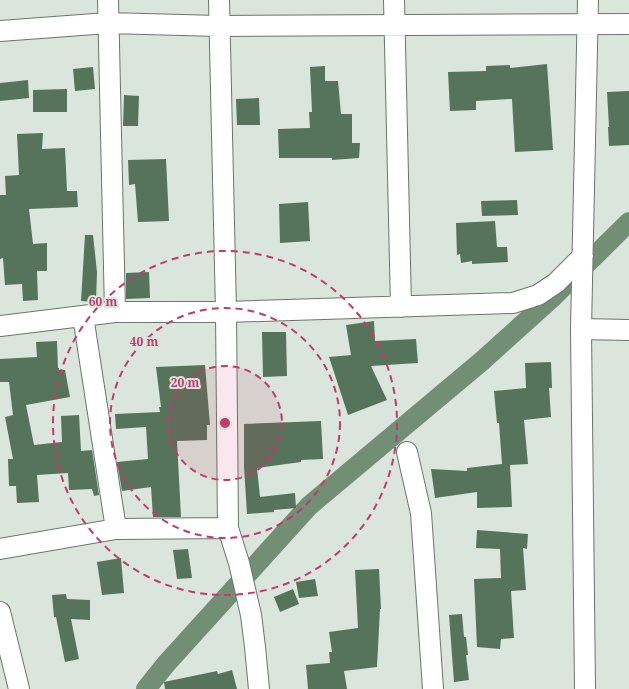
<svg xmlns="http://www.w3.org/2000/svg" width="629" height="689" font-family="'Noto Serif',serif">
  <rect width="100%" height="100%" fill="#dae6dc"/>
  <g fill="none" stroke-linecap="round" stroke-linejoin="round">
    <path stroke="#728f76" stroke-width="20" d="M146,689L166,664L309,506L482,361L553,297L629,222"/>
  </g>
  <path fill="#56735b" d="M547,64L553,150L515,152L512,99L476,101V110L450,111L448,72L486,71V66L510,65V68Z
    M325,66V81H338L341,114H352V143H360L359,158L332,160V158H279L278,129L310,128L309,112H312L310,67Z
    M93,67L95,89L75,91L73,69Z
    M28,80L29,98L0,101V83Z
    M67,89V112H33V90Z
    M629,91V145L609,146L608,127H609L607,92Z
    M124,95L139,96L138,126H123Z
    M259,98L260,125H237L236,99Z
    M43,133L42,149L65,148L67,191H77L78,207L29,209L33,244L47,243V271H37L38,300L23,301L22,284L5,285L3,258L0,259V195H6L5,176L19,175L17,134Z
    M166,159L169,221L138,222L135,184L129,185L128,160Z
    M517,200L518,215L482,216L481,201Z
    M308,202L310,241L280,243L279,204Z
    M495,221L497,247H507L508,262L472,264V261L461,263L460,254L457,255L456,223Z
    M85,235H93L97,272L96,302L81,301Z
    M149,272L150,298L126,299V273Z
    M374,321L375,341L416,339L418,363L371,366L387,400L348,415L329,357L351,355L346,325Z
    M262,332H286L287,376L263,377Z
    M57,341L58,368H59V370H65L70,397L26,405L34,445L62,442L61,416L79,415L81,451L92,450L99,495L94,496L92,489L69,490L68,473L37,475L39,502L17,503L16,486H9L8,459H13L5,417L13,415L9,382H0V359L37,357L36,342Z
    M551,362L552,388H549L551,417L524,420L528,464L510,465L512,507L477,508V492L435,498L431,469L467,471V468L502,464L499,423H497L494,391L526,388L525,363Z
    M205,365L210,425H207V440L177,441L181,517H153L151,487L122,491L117,462L148,459L146,427L116,429L115,414L160,412L159,407H161L156,367Z
    M321,421L323,459L301,460V462L257,468L260,497L295,493L296,508L274,510V512L247,514L244,467V424Z
    M477,530L528,534L527,549L523,548L526,590L511,591L514,638L501,639L500,649L477,647L474,579L501,578L500,549L476,548Z
    M188,549L192,578L177,579L173,550Z
    M121,558L124,593L102,595L97,562Z
    M379,569L381,609H380L377,667L344,671L347,689H308L306,665L330,663L329,652H332L329,632L358,628L355,570Z
    M315,579L318,596L299,598L296,582Z
    M293,589L299,604L280,612L274,597Z
    M66,594L67,599L90,600V620L71,619L79,659L65,662L56,617H54L52,595Z
    M462,614L464,637H466L468,655H466L469,680L454,682L449,615Z
    M232,670L237,689H165L164,682L217,671L218,674Z"/>
  <g fill="none" stroke-linecap="round" stroke-linejoin="round">
    <defs>
      <path id="minor" d="M108,0L115,312
        M219,0L226,312L228,528L239,563L251,615L255,647L259,689
        M394,0L401,307
        M0,31L108,23L219,26L629,24
        M83,316L116,529
        M0,326L115,312H226L513,303L538,295L556,283L583,256
        M581,329L629,330
        M407,452L421,513L433,689
        M0,549L116,529L228,528
        M0,612L19,689
        M585,689L581,329L588,0"/>
    </defs>
    <use href="#minor" stroke="#6b756c" stroke-width="22"/>
    <use href="#minor" stroke="#fff" stroke-width="20"/>
  </g>
  <circle cx="225" cy="423" r="57" fill="#c5396c" fill-opacity=".12"/>
  <g fill="none" stroke="#c5396c" stroke-width="2" stroke-dasharray="7 5">
    <circle cx="225" cy="423" r="57"/>
    <circle cx="225" cy="423" r="115"/>
    <circle cx="225" cy="423" r="172"/>
  </g>
  <circle cx="225" cy="423" r="6" fill="#c5396c" stroke="#dae6dc" stroke-width="2"/>
  <g font-size="12" text-anchor="middle" font-weight="bold" fill="#c5396c" stroke="#dae6dc" stroke-width="4" stroke-linejoin="round" paint-order="stroke">
    <text x="103" y="306">60 m</text>
    <text x="144" y="346">40 m</text>
    <text x="185" y="387">20 m</text>
  </g>
</svg>
